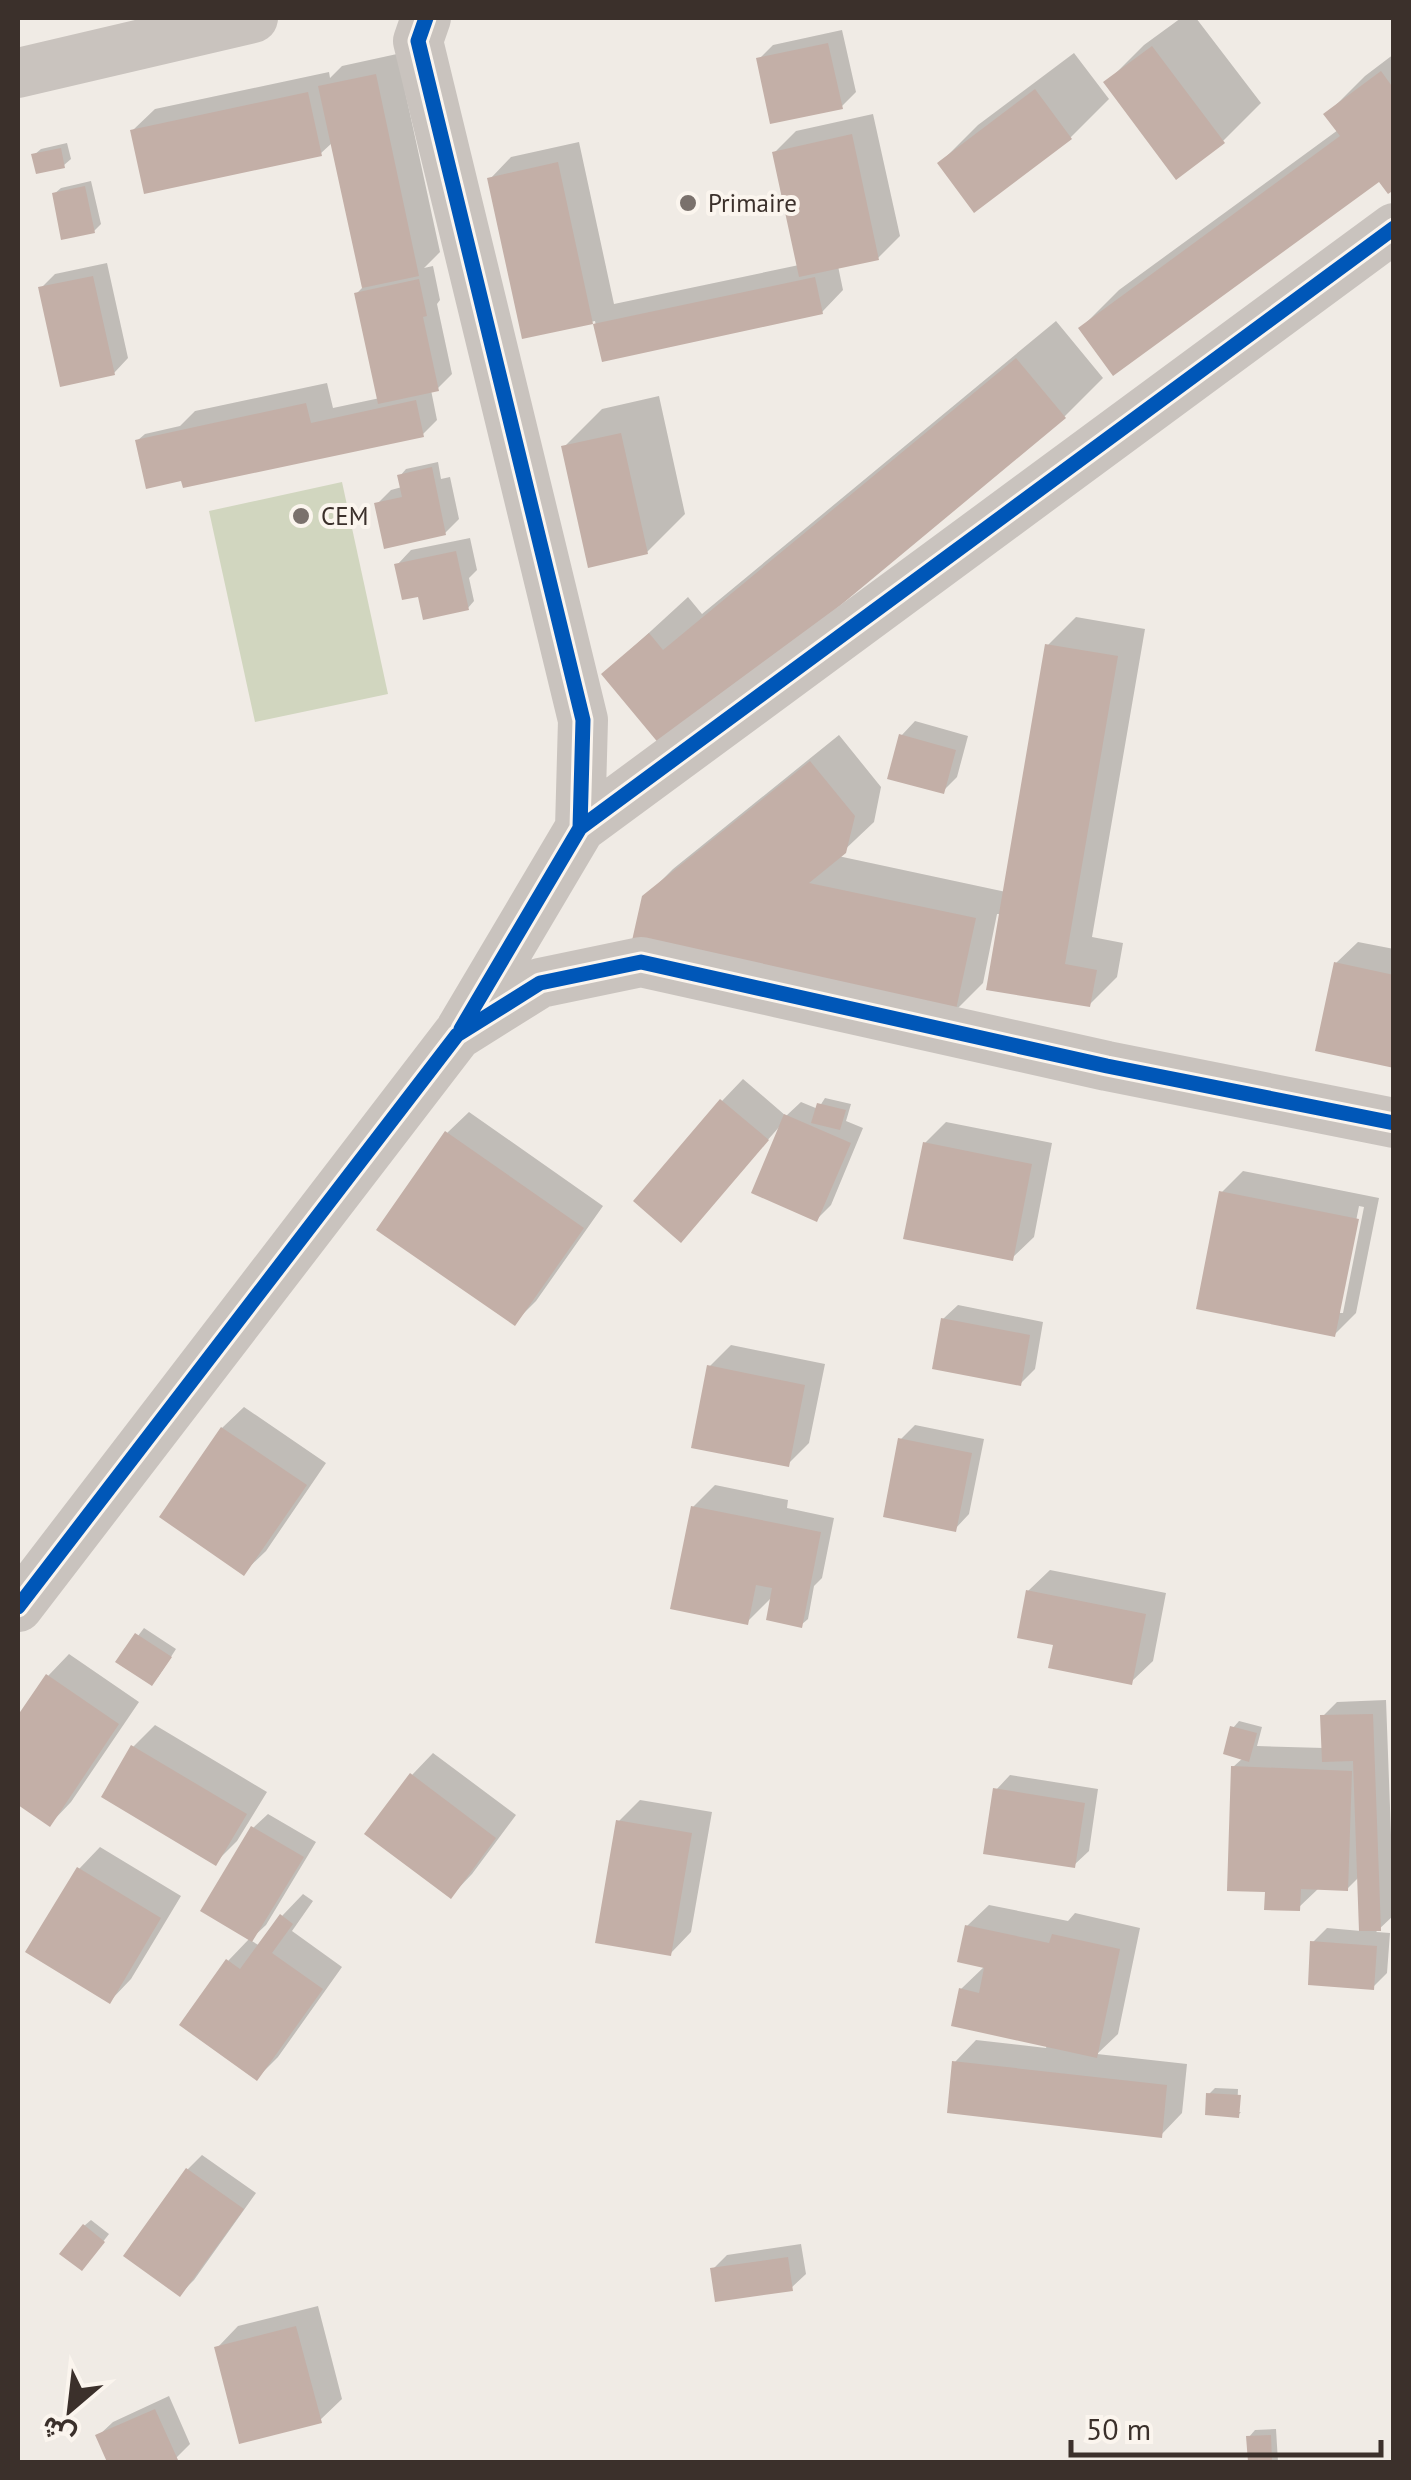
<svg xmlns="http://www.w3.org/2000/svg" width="1411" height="2480" font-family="'PT Sans',Vazirmatn,sans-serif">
  <rect width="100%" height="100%" fill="#f0ebe5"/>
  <path fill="#d1d6bf" d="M342,482L388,694L255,722L209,511Z"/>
  <path fill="#0003" fill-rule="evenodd" d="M1181,18H1196L1261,103L1223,141L1106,83L1144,45Z
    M842,30L856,92L841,107L759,59L773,45Z
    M1074,53L1109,99L1071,137L975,209L940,163L978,125Z
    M397,54L440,252L424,268L433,266L440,300L437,304L452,374L438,388L431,390L437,420L423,434L183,478L138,440L145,434L180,426L195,411L327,383L333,408L380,398L357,293L364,286L333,142L320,154L133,130L155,109L329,72L330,78L342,66Z
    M1394,54V187L1380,179L1081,328L1119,290L1338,130L1327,114L1365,76Z
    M873,114L900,236L878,258L838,266L843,290L822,312L603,359L595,321L524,336L490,179L511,157L579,142L614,304L799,265L774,153L796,131Z
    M67,143L71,159L64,165L34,155L41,149Z
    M91,181L101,224L94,231L54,194L61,188Z
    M107,263L128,358L114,373L41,288L55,274Z
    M1056,321L1103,378L1065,416L665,747L604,674L688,597L702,614Z
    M659,396L685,514L647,552L564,447L602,409Z
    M438,462L441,479L450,477L459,519L445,533L377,504L391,490L402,487L400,476L406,469Z
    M470,538L477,570L469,578L474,601L468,608L421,598L397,565L411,550Z
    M1076,617L1145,629L1092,937L1123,943L1117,977L1089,1005L1002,914H997L983,983L955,1011L644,898L673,869L839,735L881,787L874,822L838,856L1006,892L1048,645Z
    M915,721L968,736L957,777L943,791L901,736Z
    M1358,942L1394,949V1066L1336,963Z
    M743,1079L786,1116L801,1102L818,1109L825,1098L851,1104L846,1121L863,1128L831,1205L817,1219L780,1126L681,1239L722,1101Z
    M469,1112L603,1206L536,1301L514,1323L447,1133Z
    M946,1122L1052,1143L1034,1237L1012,1258L925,1143Z
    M1243,1171L1379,1198L1356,1313L1335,1334L1222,1192ZM1359,1206L1364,1207L1343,1313H1338Z
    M958,1305L1043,1322L1035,1369L1021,1383L943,1319Z
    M731,1345L825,1364L809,1443L788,1464L710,1366Z
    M244,1407L326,1463L266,1551L244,1572L222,1428Z
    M915,1425L984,1439L969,1514L955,1529L900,1440Z
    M715,1485L788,1500L787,1508L834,1518L822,1578L814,1586L808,1619L801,1625L773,1596L747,1622L693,1507Z
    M1050,1570L1166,1593L1153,1661L1131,1682L1056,1643L1028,1591Z
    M144,1628L176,1649L158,1677L119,1661Z
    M69,1654L139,1702L71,1802L50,1824L18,1802V1720L48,1676Z
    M1386,1700L1394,1915L1376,1932L1390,1933L1387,1973L1373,1987L1313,1942L1327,1928L1361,1931L1359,1877L1347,1889L1319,1888L1298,1908L1267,1890L1233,1767L1243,1758L1233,1728L1239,1721L1262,1727L1257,1746L1324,1748L1323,1716L1337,1702Z
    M155,1725L267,1792L237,1841L216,1862L133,1747Z
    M433,1753L516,1815L472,1874L451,1896L412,1775Z
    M1010,1775L1098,1789L1089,1851L1074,1865L996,1790Z
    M640,1800L712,1812L691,1932L670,1954L619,1821Z
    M268,1814L316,1842L266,1925L250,1940L260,1946L282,1916L303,1894L313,1901L292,1931L342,1967L278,2057L257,2078L228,1961L250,1938L253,1828Z
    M100,1847L181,1896L131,1979L110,2001L79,1869Z
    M989,1905L1068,1921L1075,1913L1140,1928L1118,2034L1097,2054L1187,2064L1182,2113L1161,2135L955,2062L976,2040L1046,2048L1047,2044L961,1989L985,1966L967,1926Z
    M1215,2088L1238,2089L1237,2112H1241L1238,2115L1209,2094Z
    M202,2155L256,2193L194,2280L180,2294L127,2256L188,2169Z
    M91,2220L109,2234L88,2261L84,2226Z
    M801,2244L806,2274L791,2288L713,2269L727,2255Z
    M318,2306L342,2399L320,2420L217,2348L238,2326Z
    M169,2396L190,2444L176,2458L166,2462H110L98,2436L113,2422Z
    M1276,2429L1278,2462H1250L1249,2437L1255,2430Z"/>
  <path fill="#c3afa7" d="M828,43L843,109L770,124L756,58Z
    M1152,46L1225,143L1176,180L1103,82Z
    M1381,71L1394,89V190L1388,194L1379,182L1113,376L1078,328L1340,136L1323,114Z
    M376,74L419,276L362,288L318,86Z
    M1035,89L1072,139L974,213L937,163Z
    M308,92L322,156L144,194L130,130Z
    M852,134L879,260L799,277L772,152Z
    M61,148L65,168L36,174L31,154Z
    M558,162L593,324L522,339L487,178Z
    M85,186L95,233L61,240L52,193Z
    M93,276L115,375L60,387L38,287Z
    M815,277L823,314L602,362L593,324Z
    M419,279L427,316L423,317L439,391L378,404L354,293Z
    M1016,358L1066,418L665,751L601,674L649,633L663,650Z
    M416,400L424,437L183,488L181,481L146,489L135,440L306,403L311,423Z
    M621,433L648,554L588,568L561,446Z
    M432,467L446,535L384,549L374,503L402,497L397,475Z
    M456,551L469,610L423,620L418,597L402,600L394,564Z
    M1045,644L1118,656L1065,964L1097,970L1090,1007L986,990Z
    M899,734L956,750L944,794L887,779Z
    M810,761L855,816L846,853L809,883L976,918L955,1014L631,945L642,896Z
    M1334,962L1394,975V1068L1315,1051Z
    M720,1099L769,1140L681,1243L633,1201Z
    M817,1103L846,1110L840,1130L811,1123Z
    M784,1114L851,1143L817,1222L751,1193Z
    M445,1131L584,1228L515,1326L376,1230Z
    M923,1142L1032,1164L1013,1261L903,1239Z
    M1219,1191L1359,1219L1335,1337L1196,1309Z
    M941,1318L1030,1335L1021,1386L932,1369Z
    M707,1365L805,1385L789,1467L691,1448Z
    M221,1427L307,1485L244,1576L159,1517Z
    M898,1438L972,1453L956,1532L883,1517Z
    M691,1506L821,1532L802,1628L766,1620L772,1588L756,1585L748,1625L670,1609Z
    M1026,1590L1146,1614L1132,1685L1048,1668L1053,1645L1017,1638Z
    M135,1633L172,1657L152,1686L115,1662Z
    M46,1674L119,1724L50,1827L18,1805V1715Z
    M1373,1714L1381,1931H1359L1353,1761L1322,1762L1320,1715Z
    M1230,1726L1257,1733L1249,1762L1223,1754Z
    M131,1745L247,1814L216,1866L101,1797Z
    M1231,1766L1352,1771L1348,1891L1301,1889L1300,1911L1264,1910L1265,1892L1227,1891Z
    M410,1773L496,1838L451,1899L364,1834Z
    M993,1788L1085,1803L1075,1868L983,1854Z
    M616,1820L692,1833L671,1956L595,1943Z
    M251,1826L304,1857L252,1942L200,1911Z
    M77,1867L161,1918L110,2004L25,1952Z
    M280,1914L293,1924L272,1953L323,1989L257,2081L179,2025L226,1959L240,1969Z
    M965,1925L1049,1943L1052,1934L1120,1949L1097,2058L951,2026L959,1988L979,1993L984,1968L957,1962Z
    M1310,1941L1377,1946L1374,1990L1308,1985Z
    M952,2061L1167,2085L1162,2138L947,2113Z
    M1206,2093L1241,2095L1239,2118L1205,2115Z
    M186,2168L244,2209L180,2297L123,2256Z
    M83,2224L105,2242L82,2271L59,2254Z
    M788,2257L793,2291L715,2302L710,2268Z
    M296,2326L322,2423L239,2444L214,2347Z
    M155,2409L178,2460L107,2462L95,2435Z
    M1271,2435L1272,2462H1248L1246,2436Z"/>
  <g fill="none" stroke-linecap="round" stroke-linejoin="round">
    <path stroke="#c9c3be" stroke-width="50" d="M426,18L418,41L583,720L580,828L461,1029
      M18,73L253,18
      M580,828L1394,228
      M18,1607L457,1035L540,983L641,962L1107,1066L1394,1123"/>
    <defs>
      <path id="cycleway" d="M426,18L418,41L583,720L580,828L461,1029
        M580,828L1394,228
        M18,1607L457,1035L540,983L641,962L1107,1066L1394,1123"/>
    </defs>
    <use href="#cycleway" stroke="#fbf5ee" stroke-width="21"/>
    <use href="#cycleway" stroke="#0057b8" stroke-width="15"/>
  </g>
  <g fill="#7a716c" stroke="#fbf5ee" stroke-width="4">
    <circle cx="688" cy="203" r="10"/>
    <circle cx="301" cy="516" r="10"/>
  </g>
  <g text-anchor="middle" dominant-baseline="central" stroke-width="8" stroke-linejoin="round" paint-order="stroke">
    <g font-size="25" fill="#3b302b" stroke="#fbf5ee" text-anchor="start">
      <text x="708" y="203">Primaire</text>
      <text x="321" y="516">CEM</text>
    </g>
  </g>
  <rect width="1411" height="2480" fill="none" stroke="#3b302b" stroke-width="40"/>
  <g transform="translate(70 2410) rotate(208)" stroke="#fbf5ee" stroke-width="8" paint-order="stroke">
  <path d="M0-8L18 38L0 25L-18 38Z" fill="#3b302b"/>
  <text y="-15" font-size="28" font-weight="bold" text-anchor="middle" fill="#3b302b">ش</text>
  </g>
  <path d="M1071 2440v15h310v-15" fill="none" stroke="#3b302b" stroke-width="5"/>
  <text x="1086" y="2440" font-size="30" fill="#3b302b" stroke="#fbf5ee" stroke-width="8" paint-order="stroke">50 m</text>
</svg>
